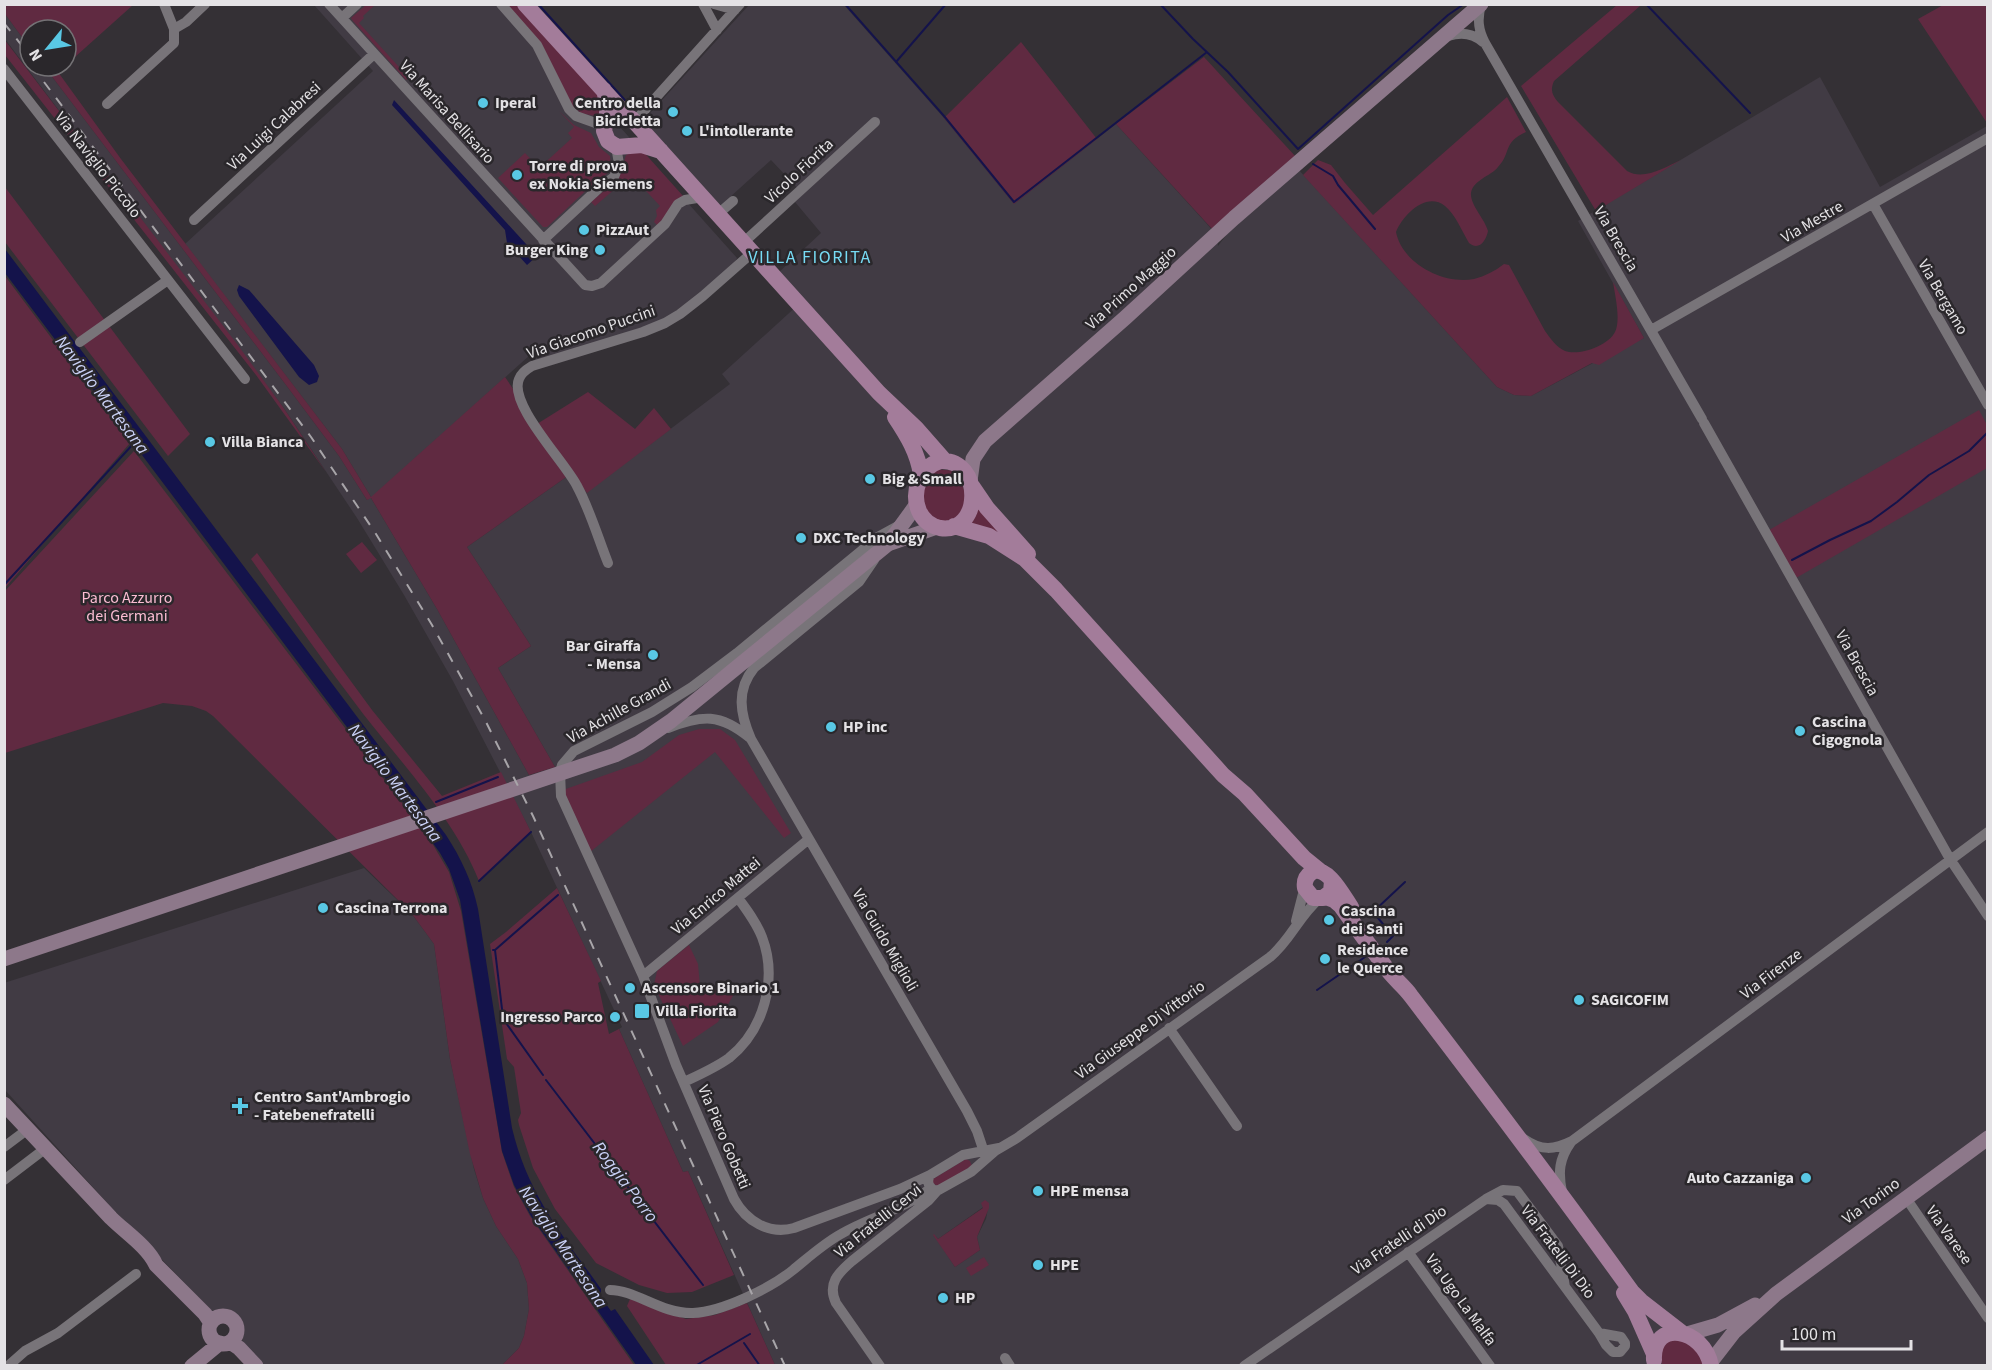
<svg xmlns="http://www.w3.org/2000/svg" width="1992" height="1370" font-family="'Source Sans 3',sans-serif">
  <rect width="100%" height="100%" fill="#343035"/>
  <path fill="#413b44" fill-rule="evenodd" d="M314,5H511L737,258L733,266L663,321L537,361L530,355L371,498L437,609L529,775L555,767L498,668L531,646L467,547L572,473L587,492L730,384L722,374L799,304L778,273L821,233L795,202L803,194L771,160L718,208L641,123L749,5H844L944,118L1014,204L1116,124L1217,235L1218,246L1233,226L1298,169L1497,387L1514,395L1531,396L1593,363L1644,338L1578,221L1820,77L1880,187L1987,126V1365H775L688,1171L683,1172L619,1029L622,1027L531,832L453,681L404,595L357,518L283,407L5,39V14L30,48V66H44L289,389L339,456L367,500L371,497L342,449L185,244L373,71ZM989,1203L986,1219L977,1237L980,1250L955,1267L934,1235L938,1239Z
    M364,868L412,914L434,944L450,1059L474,1169L483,1198L496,1226L518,1259L527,1283L529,1309L524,1336L519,1348L502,1365H264L242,1342L244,1330L238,1318L226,1310L212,1311L110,1206L5,1090L4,983Z"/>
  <path fill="#602a41" d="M5,4H133V5L66,65V30H30V48L5,14Z
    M1945,4L1987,5V123L1918,19Z
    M366,5H375L363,16L364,18L359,23L409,78L406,80L353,21L351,18Z
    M507,5H517L601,98L599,117L581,113L572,106Z
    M1617,5L1640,6L1554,81C1550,90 1552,95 1558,102L1627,171C1644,181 1665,167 1681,160L1596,211L1521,86Z
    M4,39L237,344L283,407L326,472L256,375L5,55Z
    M1021,42L1097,139L1014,204L944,118Z
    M1204,57L1296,157L1213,230L1116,124Z
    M44,66H65L58,72L121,159L342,449L371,497L505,377L537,424L588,392L635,429L654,408L671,429L587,493L572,473L467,547L531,646L498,668L555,767L529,775L437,609L371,498L367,500L339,456L289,389Z
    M1507,97L1526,132C1502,143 1512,152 1498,167C1491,176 1473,180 1471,193C1470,205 1485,219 1488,231C1486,241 1479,251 1469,243C1462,231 1455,214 1445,206C1426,191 1403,215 1396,232C1402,263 1443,285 1474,279C1485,276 1495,271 1504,264L1509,265L1545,331C1551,339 1556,347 1565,351C1579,356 1608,346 1615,332C1621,320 1615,295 1613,282L1644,338L1599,365L1592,363L1531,396L1514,395L1497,387L1303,175L1318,160L1331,165L1345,183L1373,215Z
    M559,111L574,125L591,133L599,147L610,156L611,166L608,173L594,183L547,227H543L498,178L525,153L539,168L572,138L568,133L574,127Z
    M641,149L684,197L658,226L654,222L657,216L656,210L660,206L636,180L632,184L626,181L622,183L595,206L591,202L619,178L626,155Z
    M5,187L190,434L168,456L5,242Z
    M5,276L130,443L5,588Z
    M1979,410L1987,425V468L1796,578L1769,530Z
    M134,451L409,812L432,843L449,872L461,911L502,1152L514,1187L530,1216L634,1365H502L519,1348L524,1336L529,1309L527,1283L518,1259L496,1226L483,1198L470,1154L450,1059L434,944L412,914L213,716L206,711L192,706L163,703L5,753L4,592Z
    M934,469L957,471L967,498L961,516L940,523L924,510V484Z
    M976,506L1014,541L965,525Z
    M362,542L377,560L361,573L346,554Z
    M257,553L372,710L442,796L501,772L531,832L479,881C455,820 404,766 364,715C325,664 288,611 251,559Z
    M699,729H720L735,740L791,833L784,838L715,752L590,852L563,790L642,762L679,735Z
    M557,888L601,981L598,983L609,1034L619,1029L683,1172L688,1171L734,1275L692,1292L667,1293L639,1285L596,1263L555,1209L533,1168L519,1125L518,1120L521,1113L514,1067L507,1059L490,944L506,932Z
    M689,945L698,964L700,986L734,994L718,1022L683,1046L654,985L657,971Z
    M966,1159L970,1161L972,1166L940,1187L932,1183L933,1179Z
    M985,1200L989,1203V1208L977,1237L980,1250L955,1267L933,1235L934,1234L938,1239L983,1208L981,1203Z
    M984,1257L989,1265L971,1276L966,1268Z
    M630,1299L686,1319L715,1315L747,1303L775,1365H666L627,1306Z
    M1667,1339L1687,1341L1698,1353L1704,1365H1662L1659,1352Z"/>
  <path fill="#14134b" d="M394,100L537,256L527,265L507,243L505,230L392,105Z
    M5,249L446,835C461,858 472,881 478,909L512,1128C528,1195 562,1234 601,1289V1297L611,1311L615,1309L654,1365H636L531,1216L514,1185L502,1151L460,900L449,869L440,853L404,803L5,273Z
    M239,285L249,290L314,365L319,376L317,382L309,385L299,377L239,296L237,290Z"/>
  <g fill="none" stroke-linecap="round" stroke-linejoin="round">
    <path stroke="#14134b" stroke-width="2" d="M538,4L633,109
      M845,4L944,116L1014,202L1207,52
      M1160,4L1193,39L1228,72L1298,149L1448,15L1464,4
      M1646,4L1750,113
      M896,62L946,4
      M1313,164L1333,176L1338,185L1375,229
      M1792,560L1830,540L1871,521L1897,502L1929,475L1969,451L1988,432
      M4,585L134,443
      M436,802L498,777
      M479,881L531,832
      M1387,942L1393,936L1373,912L1405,882
      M493,950H495L558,895
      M495,950L502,1009L506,1023L543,1075
      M1317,990L1368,955
      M546,1080L703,1285
      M744,1343L760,1366
      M695,1366L750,1334"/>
    <path stroke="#787479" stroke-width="10" d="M329,4L585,285L592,286L601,283L665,224L678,204L685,200L703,197
      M501,4L537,45L569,109L576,116L604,126
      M703,4L717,30
      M714,4L735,10
      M1481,5C1477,19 1478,30 1485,43L1702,419
      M342,18L357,4
      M174,29L186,22L205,4
      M1448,36C1460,32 1473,33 1483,42
      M4,69L245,379
      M107,104L174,43V29L164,4
      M634,122L740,4
      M1873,204L1988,405
      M718,214L733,201
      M194,220L374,54
      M543,240L599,188L614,177L619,164L616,146
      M744,242L875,122
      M1651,330L1988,138
      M80,342L168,280
      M1704,423L1950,859L1988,916
      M900,525L878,537L737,653L692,687L652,712L574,751L562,765L560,772L561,796L643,976L676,1065L734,1199C746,1221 769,1235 794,1228L900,1189L930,1175L963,1155L999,1148
      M874,560L859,582L754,668C736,690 740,714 751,739L967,1111L977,1131L986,1158
      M608,563C598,538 590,510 577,486C565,462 508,404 519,379C521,373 527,369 532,366L643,332L665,323L680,314L703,296L753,252
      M668,728C702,715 720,713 750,738
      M1296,921L1305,886
      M643,976L809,839
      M1169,1028L1237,1126
      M684,1082C699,1075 715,1068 729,1058C764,1030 778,979 762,937C756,922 747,910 738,898
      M1524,1139C1541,1151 1554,1150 1572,1141L1988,832
      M4,1147L28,1129
      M930,1175C926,1182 929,1189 937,1191L971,1172L995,1151L1017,1138L1270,957C1290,941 1299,916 1319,899
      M4,1180L46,1148
      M1562,1192C1558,1172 1559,1159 1571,1142
      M1906,1198L1988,1318
      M1486,1199L1498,1200L1504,1204L1599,1333
      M1408,1252L1490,1366
      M610,1290C636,1290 661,1314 693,1313C722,1312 771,1288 793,1270C809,1257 823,1244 841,1234C870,1217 905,1209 931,1188
      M1599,1333L1621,1337L1625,1343V1346L1620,1352H1613L1606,1345Z
      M1005,1358L1010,1366
      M8,1366L25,1351L58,1333L136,1274
      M880,1366L836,1303C827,1284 838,1273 852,1261L929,1200L937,1191
      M1244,1366L1486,1199L1503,1190L1517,1191L1558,1246L1565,1287"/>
    <path stroke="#8d788a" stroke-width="15" d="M970,481L973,459L985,441L1125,318L1234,218L1481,4
      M888,544L917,504
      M4,959L615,755L639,743L671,721L888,544L937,527
      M4,1104L111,1218C125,1232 148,1247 156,1265L205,1314L211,1323
      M209 1330a14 14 0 1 1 28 0a14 14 0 1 1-28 0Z
      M1687,1334L1718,1325L1755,1305
      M230,1342L239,1348L256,1366
      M1710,1363L1734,1332L1776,1294L1988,1138
      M192,1366L220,1343"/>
    <path stroke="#a37c9a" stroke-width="16" d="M525,4L626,115L632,119L879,393L916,428L945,461
      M604,90L608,107L604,131L608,141L617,147L642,145L661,151
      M895,417C907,435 918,453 921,475
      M940,461C984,458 982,535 940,528C931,526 923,520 919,511C911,492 920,467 940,461Z
      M972,486L987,508L1028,554
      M954,526L989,536L1025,559L1056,590L1223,775L1245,794L1304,858L1320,871
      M1332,881L1331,892L1323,898H1313L1305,888C1304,882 1306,876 1312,872C1327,864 1344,897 1351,907
      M1326,897L1334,900L1341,906C1356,927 1371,948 1387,969C1394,979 1404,986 1411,996C1486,1094 1560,1192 1632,1292L1641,1301L1681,1332
      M1624,1293L1635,1311L1654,1354
      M1654,1360C1652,1318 1704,1328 1711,1366"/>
    <path stroke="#a8a5a9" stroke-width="2" stroke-dasharray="10 10" stroke-linecap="butt" d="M4,23L30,56
      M32,66L311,437L376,534L432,625L485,720L533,816L785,1366"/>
  </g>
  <g fill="#59c8e4" stroke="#2a272b" stroke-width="2">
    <circle cx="483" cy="103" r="6"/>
    <circle cx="673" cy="112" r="6"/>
    <circle cx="687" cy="131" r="6"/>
    <circle cx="517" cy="175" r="6"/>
    <circle cx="584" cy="230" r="6"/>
    <circle cx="600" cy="250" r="6"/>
    <circle cx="210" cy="442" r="6"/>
    <circle cx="870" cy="479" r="6"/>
    <circle cx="801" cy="538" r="6"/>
    <circle cx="653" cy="655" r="6"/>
    <circle cx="831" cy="727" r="6"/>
    <circle cx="1800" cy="731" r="6"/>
    <circle cx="323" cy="908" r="6"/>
    <circle cx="1329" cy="920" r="6"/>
    <circle cx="1325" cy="959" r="6"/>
    <circle cx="630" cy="988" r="6"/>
    <circle cx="1579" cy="1000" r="6"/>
    <rect x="634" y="1003" width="16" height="16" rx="3"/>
    <circle cx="615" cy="1017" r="6"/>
    <path d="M237 1097h6v6h6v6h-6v6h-6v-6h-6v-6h6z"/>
    <circle cx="1806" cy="1178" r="6"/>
    <circle cx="1038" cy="1191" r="6"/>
    <circle cx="1038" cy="1265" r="6"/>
    <circle cx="943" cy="1298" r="6"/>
  </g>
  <g text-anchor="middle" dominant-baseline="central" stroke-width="5" stroke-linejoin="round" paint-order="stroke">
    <g font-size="16" font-weight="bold" fill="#e4e2e5" stroke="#2a272b" text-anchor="start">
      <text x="495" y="103">Iperal</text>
      <text x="661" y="103" text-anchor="end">Centro della<tspan x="661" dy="18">Bicicletta</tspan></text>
      <text x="699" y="131">L'intollerante</text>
      <text x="529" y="166">Torre di prova<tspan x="529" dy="18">ex Nokia Siemens</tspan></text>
      <text x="596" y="230">PizzAut</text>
      <text x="588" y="250" text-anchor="end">Burger King</text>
      <text x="222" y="442">Villa Bianca</text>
      <text x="882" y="479">Big &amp; Small</text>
      <text x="813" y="538">DXC Technology</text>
      <text x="641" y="646" text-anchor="end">Bar Giraffa<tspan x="641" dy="18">- Mensa</tspan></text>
      <text x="1812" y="722">Cascina<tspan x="1812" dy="18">Cigognola</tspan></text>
      <text x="843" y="727">HP inc</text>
      <text x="335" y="908">Cascina Terrona</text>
      <text x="1341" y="911">Cascina<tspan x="1341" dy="18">dei Santi</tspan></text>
      <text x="1337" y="950">Residence<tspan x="1337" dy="18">le Querce</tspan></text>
      <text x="642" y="988">Ascensore Binario 1</text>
      <text x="1591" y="1000">SAGICOFIM</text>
      <text x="656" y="1011">Villa Fiorita</text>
      <text x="603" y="1017" text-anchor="end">Ingresso Parco</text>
      <text x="254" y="1097">Centro Sant'Ambrogio<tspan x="254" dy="18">- Fatebenefratelli</tspan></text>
      <text x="1794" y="1178" text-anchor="end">Auto Cazzaniga</text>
      <text x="1050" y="1191">HPE mensa</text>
      <text x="1050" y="1265">HPE</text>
      <text x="955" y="1298">HP</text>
    </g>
    <g font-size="16" fill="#e4e2e5" stroke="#2a272b">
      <text transform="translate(447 112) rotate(48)">Via Marisa Bellisario</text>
      <text transform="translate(274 126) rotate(-43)">Via Luigi Calabresi</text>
      <text transform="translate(98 165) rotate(52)">Via Naviglio Piccolo</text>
      <text transform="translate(799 171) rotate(-43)">Vicolo Fiorita</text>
      <text transform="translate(1812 222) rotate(-30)">Via Mestre</text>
      <text transform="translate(1616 239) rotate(60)">Via Brescia</text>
      <text transform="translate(1131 288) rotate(-42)">Via Primo Maggio</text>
      <text transform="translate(1943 297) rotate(60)">Via Bergamo</text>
      <text transform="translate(591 332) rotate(-19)">Via Giacomo Puccini</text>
      <text transform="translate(1857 663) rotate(61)">Via Brescia</text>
      <text transform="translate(619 711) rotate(-29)">Via Achille Grandi</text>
      <text transform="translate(716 896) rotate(-40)">Via Enrico Mattei</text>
      <text transform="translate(885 940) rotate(60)">Via Guido Miglioli</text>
      <text transform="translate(1771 974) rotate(-37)">Via Firenze</text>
      <text transform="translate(1140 1030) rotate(-36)">Via Giuseppe Di Vittorio</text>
      <text transform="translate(724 1137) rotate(67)">Via Piero Gobetti</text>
      <text transform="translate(1871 1201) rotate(-36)">Via Torino</text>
      <text transform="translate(878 1221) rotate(-39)">Via Fratelli Cervi</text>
      <text transform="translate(1949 1235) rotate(55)">Via Varese</text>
      <text transform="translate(1399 1240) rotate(-34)">Via Fratelli di Dio</text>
      <text transform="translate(1558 1252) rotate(53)">Via Fratelli Di Dio</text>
      <text transform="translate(1461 1300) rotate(54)">Via Ugo La Malfa</text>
    </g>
    <g font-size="16" fill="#fbbcd2" stroke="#2a272b">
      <text x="127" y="598">Parco Azzurro<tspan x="127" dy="18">dei Germani</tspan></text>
    </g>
    <g font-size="18" letter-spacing="1.5" fill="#77dbf4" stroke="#2a272b">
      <text x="810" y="257">VILLA FIORITA</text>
    </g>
    <g font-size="18" font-style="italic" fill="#cad1f6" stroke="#2a272b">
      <text transform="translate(102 395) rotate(53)">Naviglio Martesana</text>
      <text transform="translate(395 783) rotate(53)">Naviglio Martesana</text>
      <text transform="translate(625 1182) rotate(53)">Roggia Porro</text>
      <text transform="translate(563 1247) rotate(56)">Naviglio Martesana</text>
    </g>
  </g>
  <rect width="1992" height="1370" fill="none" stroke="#e4e2e5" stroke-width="12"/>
  <g transform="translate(48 48) rotate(240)"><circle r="28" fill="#2a272b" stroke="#747275" stroke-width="1.5"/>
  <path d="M0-4.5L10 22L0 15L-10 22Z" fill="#59c8e4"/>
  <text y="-9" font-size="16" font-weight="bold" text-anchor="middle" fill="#e4e2e5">N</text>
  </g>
  <path d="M1782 1340v9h129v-9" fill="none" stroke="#e4e2e5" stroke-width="3"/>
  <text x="1791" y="1340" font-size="18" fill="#e4e2e5" stroke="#2a272b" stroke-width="4.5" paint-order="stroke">100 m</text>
</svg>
